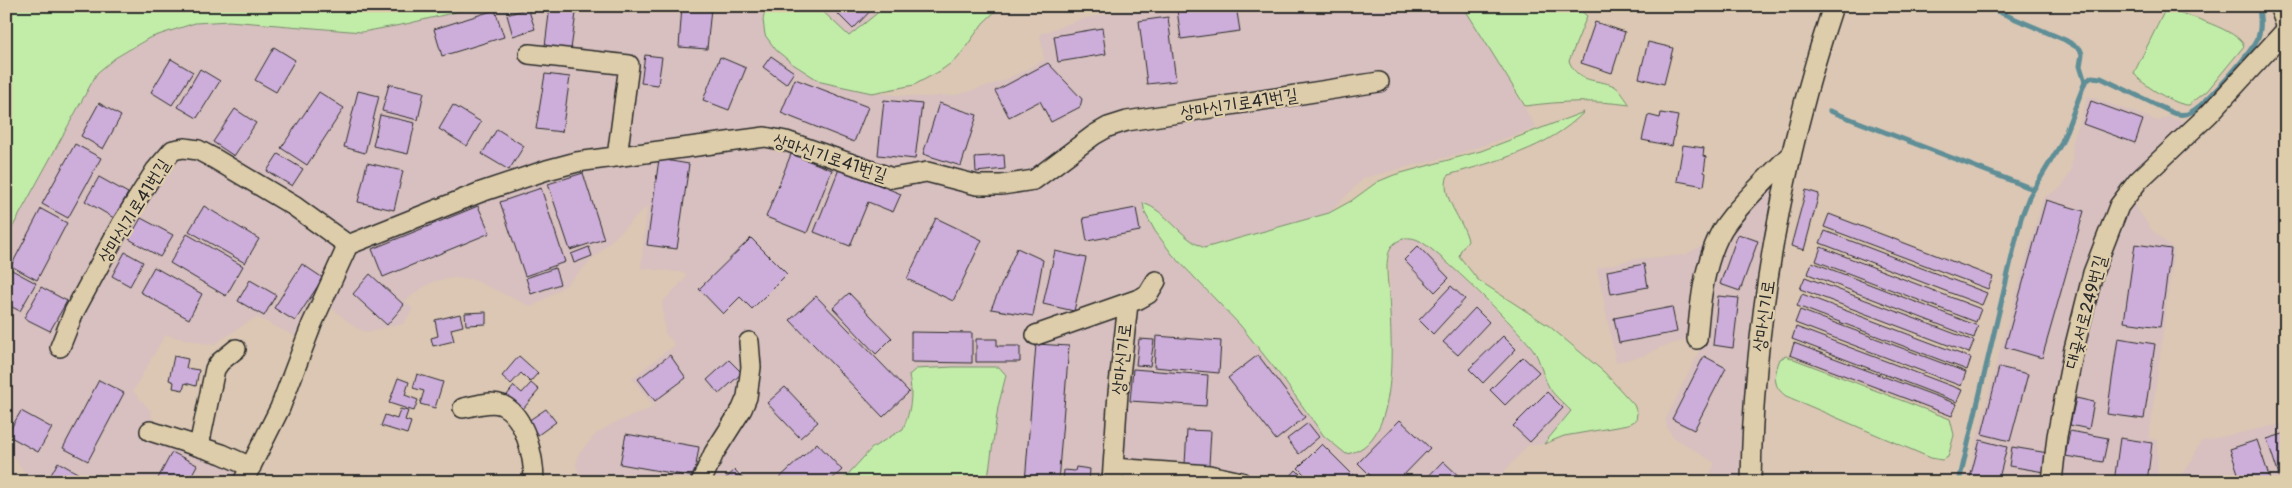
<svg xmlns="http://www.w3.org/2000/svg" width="2292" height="488" font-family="Pangolin,'Poor Story',sans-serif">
  <rect width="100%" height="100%" fill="#dbc7b4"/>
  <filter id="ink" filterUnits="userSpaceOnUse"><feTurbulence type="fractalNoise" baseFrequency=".02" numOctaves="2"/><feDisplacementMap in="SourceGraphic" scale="10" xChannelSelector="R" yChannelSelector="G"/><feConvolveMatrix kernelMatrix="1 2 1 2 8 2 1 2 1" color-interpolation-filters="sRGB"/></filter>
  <g filter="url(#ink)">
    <path fill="#d7c0bf" d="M481,6H766L763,20L765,35L776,50L793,64L821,82L872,93L923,97L957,95L1003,81L1044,60L1040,34L1082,19L1133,9L1153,6H1244L1247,10L1255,11L1282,6H1463L1496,58L1536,128L1450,156L1364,178L1329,213L1204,248L1190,242L1143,204L1145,213L1172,254L1240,325L1335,447L1388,400L1391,359L1389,257L1392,246L1398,240L1408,237L1419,240L1434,250L1522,335L1536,353L1551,392L1572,411L1544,444L1527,446L1500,476L1498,482H984L988,477L998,407L1006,375L999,367L916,369L909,375L912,390L911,401L903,429L872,448L841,482H582L576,465L579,453L596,434L612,424L654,407L632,378L675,345L665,333L662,302L685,279L686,273L641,268L647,206L566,285L532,307L472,279L453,278L435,281L422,288L405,301L413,309L403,324L366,332L356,328L318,297L299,338L256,317L213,345L165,335L133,391L150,410L154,424L248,456L234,482H32L6,447V239L97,73L115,58L149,38L195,23L229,21L362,32L406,24Z
      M817,6H886L849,37Z
      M2088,96L2158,121L2167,117L2186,121L2188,127L2124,189L2049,482H1966L1996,365L2043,198L2061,188L2071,171L2073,141Z
      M1782,173L1744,477L1742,482H1725L1711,472L1715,463L1672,436L1667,427L1666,419L1700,350L1689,339L1661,347L1643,356L1616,362L1597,268L1635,259L1685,255L1708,242L1763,195Z
      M2134,204L2151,229L2174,250L2149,438L2157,440L2158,482H2059L2064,436L2098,280L2114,238L2127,210Z
      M2286,423V482H2178L2194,457L2197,447L2202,441Z"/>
    <path fill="#c2eda9" stroke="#768c6a" d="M6,6H481L406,24L362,32L229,21L195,23L149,38L115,58L97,73L6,239Z
      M766,6H817L849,36L886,6H1001L983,23L958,58L940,71L914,85L872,93L821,82L793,64L776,50L765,35L763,20Z
      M1463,6H1520L1581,11L1587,16L1569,61C1579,85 1597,78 1614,86C1620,89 1626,100 1630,105C1593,100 1563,101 1525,106Z
      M2170,9C2187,16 2239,30 2244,46L2207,91L2189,105C2177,106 2140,84 2134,73L2165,10Z
      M1584,112C1548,149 1496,161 1448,175C1439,197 1464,220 1468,241L1461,250L1459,256L1478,280L1549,326L1604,372L1634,405L1637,413L1636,420L1628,425L1564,436L1544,444L1571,411C1563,402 1552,395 1547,383C1542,373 1540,361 1535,352C1524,334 1435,247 1418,240C1413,238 1408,237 1403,239C1399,240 1394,243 1391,247C1384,261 1388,281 1389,296C1391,336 1402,446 1346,454L1324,436L1283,379L1240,325L1172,254L1155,231L1145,213L1143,203C1167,211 1179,237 1204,248L1329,213L1351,201L1377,182L1394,175L1481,151Z
      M1786,356L1950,419L1954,435L1948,457L1942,460L1931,458L1786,396C1772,386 1774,375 1780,359Z
      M953,367H999L1006,375L998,407L988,478L984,482H841L872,448L903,429C911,410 913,395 909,375L916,369Z"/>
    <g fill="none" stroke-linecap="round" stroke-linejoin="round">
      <path stroke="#5f8e97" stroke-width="5" d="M1985,6L2065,40L2080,49L2082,54L2080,66L2085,82
        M1830,111L2033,189
        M1959,482L2021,218L2029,197L2061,144L2085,82L2092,77L2101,78L2173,113C2179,115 2185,116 2191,112C2207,103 2252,53 2258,37C2262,28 2260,16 2259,6"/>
    </g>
    <path fill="#cdaeda" stroke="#2b2b2b" d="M550,6H577L571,49L545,46Z
      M682,6L711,8L707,49L679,47Z
      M830,6H875L853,29Z
      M1206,6H1236L1240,31L1181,39L1177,10Z
      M528,8L535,29L513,36L507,15Z
      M495,10L504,37L442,56L434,29Z
      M1168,17L1176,81L1147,84L1139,21Z
      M1595,22L1625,32L1612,73L1581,63Z
      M1102,28L1106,54L1058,62L1054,36Z
      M1648,42L1673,48L1664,84L1639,78Z
      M274,47L295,60L276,92L255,80Z
      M645,55L662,57L658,85L641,83Z
      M771,56L794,72L786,84L763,67Z
      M720,57L746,68L729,110L703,100Z
      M171,59L193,72L172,105L151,92Z
      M1048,63L1082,99L1080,107L1051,122L1040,101L1009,117L995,91Z
      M200,69L220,81L197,118L178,107Z
      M545,74L570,77L562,132L536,129Z
      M795,79L868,107L854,142L781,113Z
      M389,84L424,92L418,120L382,111Z
      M358,91L379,96L365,153L344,147Z
      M319,92L344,108L307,165L281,148Z
      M884,100L922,104L915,159L878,155Z
      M2091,101L2143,120L2135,143L2083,124Z
      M99,103L121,116L103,149L81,136Z
      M939,103L977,115L961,166L923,154Z
      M453,105L481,122L467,146L439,129Z
      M235,109L256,123L234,156L213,142Z
      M1661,113L1678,116L1672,146L1642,140L1648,115L1660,118Z
      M380,115L415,123L408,154L373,146Z
      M497,129L524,146L509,170L482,154Z
      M75,144L101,158L68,218L42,204Z
      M1683,145L1704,148L1703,156L1706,157L1704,172L1706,173L1704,186L1677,181Z
      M278,154L303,169L292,186L267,171Z
      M791,154L832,170L807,233L766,217Z
      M1004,155L1005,169L976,172L975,157Z
      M659,159L689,164L677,249L647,245Z
      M367,163L403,171L394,210L358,202Z
      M839,169L901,194L893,212L868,202L850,246L814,232Z
      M583,173L604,239L570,250L548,184Z
      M99,177L128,193L114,218L85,201Z
      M541,188L565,262L525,276L500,202Z
      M1806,190L1819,194L1804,250L1791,246Z
      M2046,200L2084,211L2042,358L2005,347Z
      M204,206L259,239L245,263L189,231Z
      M478,206L490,233L383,277L372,249Z
      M1136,208L1140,231L1087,241L1083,218Z
      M41,209L67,223L37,280L11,266Z
      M1829,214L1993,277L1988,289L1824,227Z
      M141,218L173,235L160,257L129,239Z
      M936,218L982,240L953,301L907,279Z
      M1825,231L1987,293L1982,305L1820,243Z
      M187,234L243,266L226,296L170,263Z
      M1738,234L1758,241L1740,291L1720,284Z
      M751,238L787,274L752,309L740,297L723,314L699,289Z
      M2135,244L2171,249L2160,327L2124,322Z
      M1418,246L1449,278L1435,292L1404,260Z
      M589,247L592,256L574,263L571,254Z
      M1821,247L1981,309L1976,322L1816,261Z
      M1017,248L1043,260L1033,316L991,309Z
      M1055,251L1086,258L1074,311L1043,304Z
      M125,252L143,262L130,286L112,276Z
      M1812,262L1978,326L1974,338L1808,274Z
      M302,264L323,278L295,321L274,308Z
      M1644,264L1648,287L1611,294L1607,271Z
      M154,267L202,294L189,319L140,292Z
      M555,268L560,284L531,294L526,278Z
      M10,269L36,283L20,311L6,304V275Z
      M370,274L404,305L387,325L353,294Z
      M1805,277L1974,341L1969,353L1800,289Z
      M250,280L276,295L264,316L238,301Z
      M1451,286L1465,299L1433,334L1419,320Z
      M41,287L67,301L50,331L24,318Z
      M849,293L892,338L876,354L833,308Z
      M1802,294L1971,358L1967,370L1797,306Z
      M816,296L909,392L883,417L790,320Z
      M1718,296L1739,298L1733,348L1713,345Z
      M1672,307L1677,332L1619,343L1614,318Z
      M1475,308L1489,322L1458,355L1443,342Z
      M1800,310L1966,372L1961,386L1795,323Z
      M486,312V324L466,325L465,313Z
      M460,314L463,326L451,329L454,341L433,346L431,338L438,336L435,320Z
      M1796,327L1962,390L1957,402L1792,339Z
      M911,332L972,333V363L911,362Z
      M1156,336L1221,341L1219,373L1154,367Z
      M1503,336L1516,349L1483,383L1469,369Z
      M2118,338L2155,344L2144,419L2107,414Z
      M976,339H997V346H1020V362H976Z
      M1139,339L1154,340L1150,366L1136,365Z
      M1794,343L1957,404L1952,416L1790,355Z
      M1036,344L1069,346L1058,482H1025Z
      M670,355L686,378L655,401L638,379Z
      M1258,355L1305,417L1276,440L1228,378Z
      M174,356L188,359L186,368L199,370L196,386L185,383L183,390L173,388L174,382L169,380Z
      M519,356L538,373L530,382L521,373L511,384L502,376Z
      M1704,356L1726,368L1694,430L1672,419Z
      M1523,357L1539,372L1505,405L1490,390Z
      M729,360L742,373L719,394L707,380Z
      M1999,367L2028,374L2010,441L1982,434Z
      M1133,369L1208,375L1206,406L1130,401Z
      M417,374L443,382L435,408L420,404L424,391L413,388Z
      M398,378L409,382L405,395L418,400L414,411L389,403Z
      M99,380L124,393L88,461L63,448Z
      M531,383L539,390L523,409L507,395L514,386L522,393Z
      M785,387L818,422L800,438L767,403Z
      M1547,392L1563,408L1530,442L1513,426Z
      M2076,398L2094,402L2089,429L2070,425Z
      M400,409L408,411L405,420L411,422L407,434L381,426L385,415L397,419Z
      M546,409L556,422L538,435L528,421Z
      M21,411L52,428L38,452L7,435Z
      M1400,420L1430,448L1397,482H1377L1358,463Z
      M1308,423L1319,437L1299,454L1287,439Z
      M1187,430L1211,431L1209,465L1185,464Z
      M2070,431L2108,438L2103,462L2065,456Z
      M2286,433V482H2281L2267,439Z
      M626,434L699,447L694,477L620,464Z
      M2120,438L2152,443L2147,482H2114Z
      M1980,440L2007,447L1998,482H1969Z
      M2257,440L2271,482H2241L2230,449Z
      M817,443L842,470L829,482H775Z
      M1322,444L1360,482H1312L1298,468Z
      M2012,447L2048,453L2044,472L2009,466Z
      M172,452L197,465L188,482H156Z
      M1443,461L1465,482H1423Z
      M58,462L93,482H47Z
      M1076,467L1090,469L1089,482H1063L1064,470L1075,471Z
      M735,470L746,482H722Z
      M1296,470L1304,478L1300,482H1285Z"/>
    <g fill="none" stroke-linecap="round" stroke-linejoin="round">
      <defs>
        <path id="minor" d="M2279,6L2286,25
          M529,54L629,65L617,157
          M1036,335L1139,299L1148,294L1156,281
          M1697,339C1700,303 1704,262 1722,230C1736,207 1772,174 1792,153
          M60,347L74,312L121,225L155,171L173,150L184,148L198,150L215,159L294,206L348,245
          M463,408C475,406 490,400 502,405C526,416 534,459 534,482
          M150,431L222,454L251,467
          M199,446L215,369L220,362L236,349
          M1113,468L1209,475L1241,482
          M243,482L280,408L312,324L348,245L481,192L547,170L577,162L765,137L786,141L892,178L927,172L977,185H1002L1034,180L1094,135L1108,127L1127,121L1379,82
          M701,482L714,453L742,409L747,397L751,367L749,342
          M1112,482L1118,393L1128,304
          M1751,482C1753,323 1783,157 1833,6
          M2052,482L2057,436L2074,349L2093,273L2119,206L2138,181L2209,114L2286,30"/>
      </defs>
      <use href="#minor" stroke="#2b2b2b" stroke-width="22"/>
      <use href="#minor" stroke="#decdaa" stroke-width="19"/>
    </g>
  </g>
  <g text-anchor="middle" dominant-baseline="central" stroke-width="4.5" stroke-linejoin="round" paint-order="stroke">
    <g font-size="18" fill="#2b2b2b" stroke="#decdaa">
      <text transform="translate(1239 104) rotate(-9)">상마신기로41번길</text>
      <text transform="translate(830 158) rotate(18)">상마신기로41번길</text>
      <text transform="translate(134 211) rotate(-58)">상마신기로41번길</text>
      <text transform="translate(2086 312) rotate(-75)">대곶서로249번길</text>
      <text transform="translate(1764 316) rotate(-82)">상마신기로</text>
      <text transform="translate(1122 359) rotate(-84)">상마신기로</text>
    </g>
  </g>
  <rect width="2292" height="488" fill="none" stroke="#decdaa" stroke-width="25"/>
  <rect x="12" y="12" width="2267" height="463" fill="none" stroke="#2b2b2b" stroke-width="2" filter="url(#ink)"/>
</svg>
